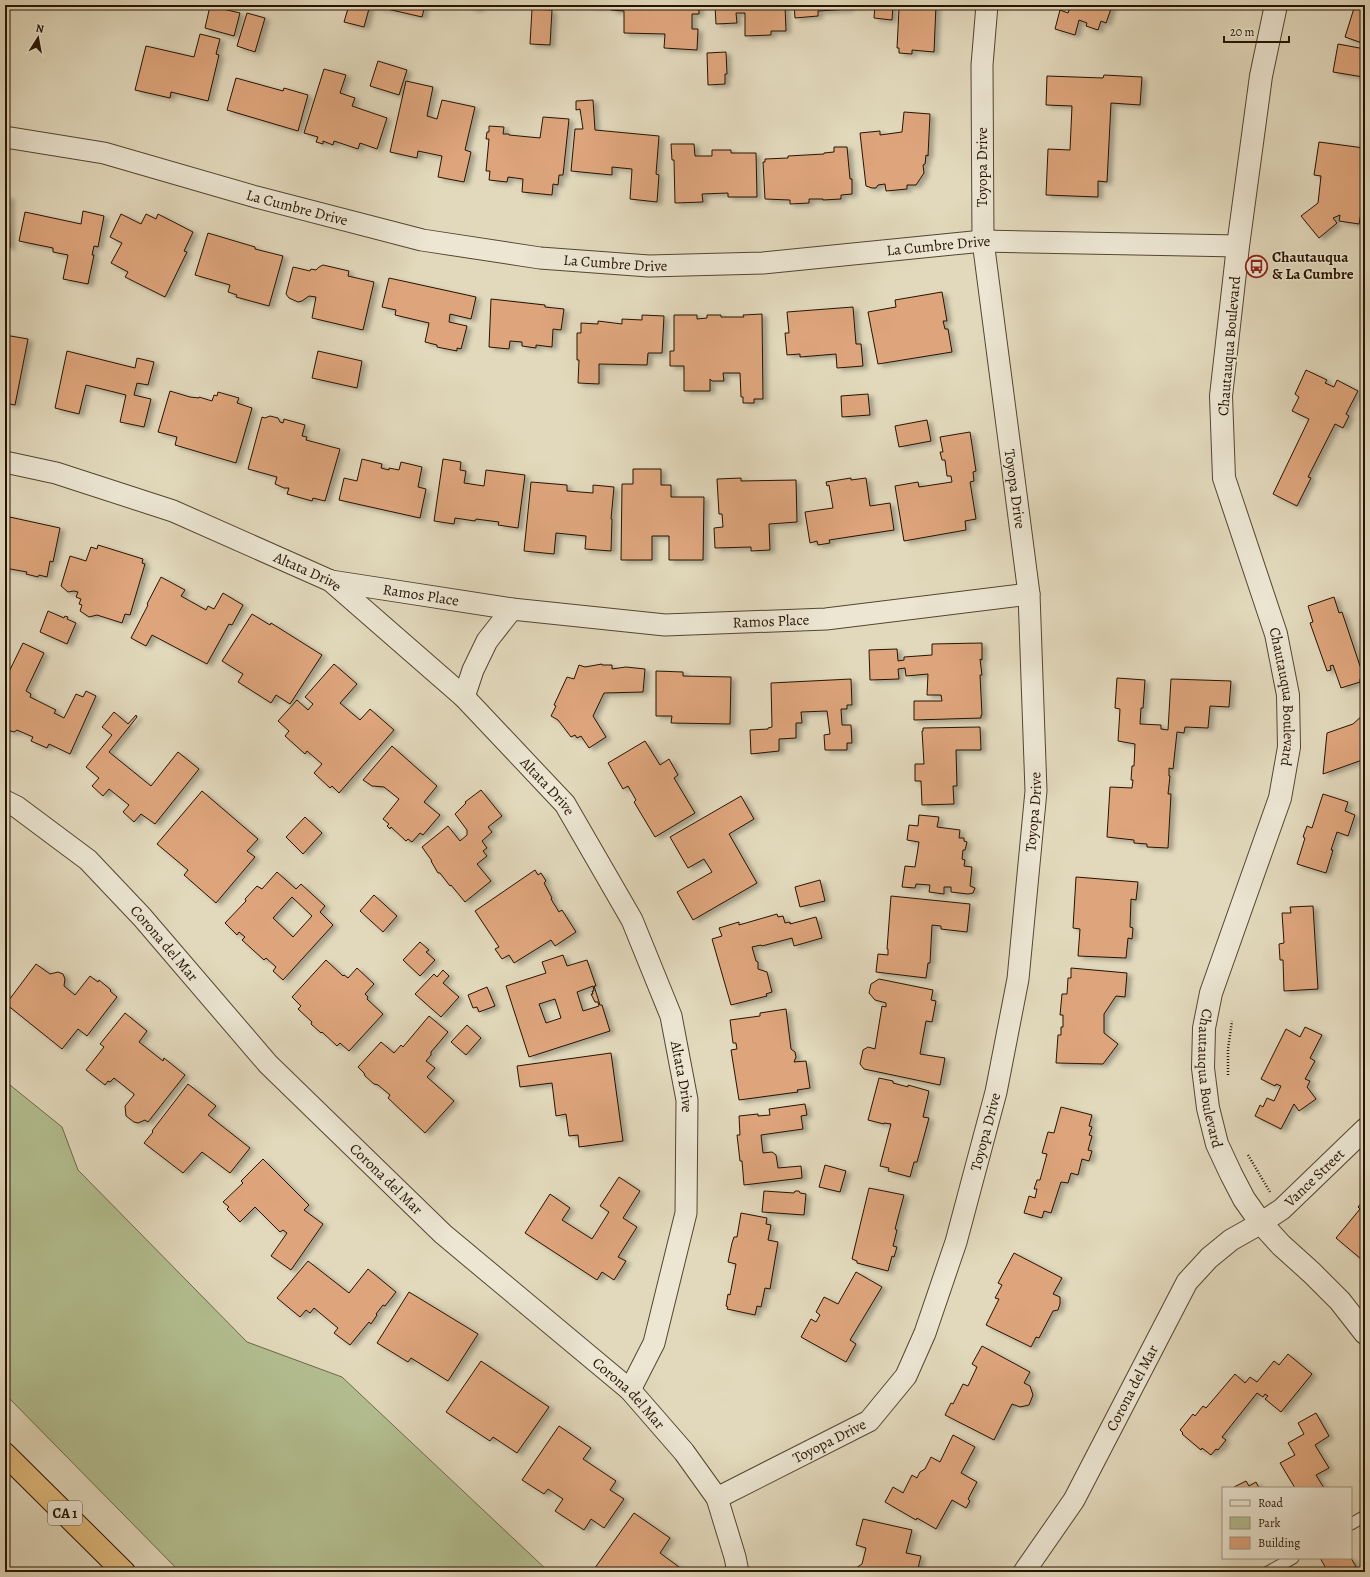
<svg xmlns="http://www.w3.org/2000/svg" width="1370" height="1577" font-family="Alegreya,serif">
  <defs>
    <filter id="shadow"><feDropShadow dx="4.5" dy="2.5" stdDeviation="2" flood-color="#0004"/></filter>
  </defs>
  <rect width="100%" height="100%" fill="#e2d9bc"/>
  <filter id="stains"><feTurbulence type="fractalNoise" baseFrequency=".005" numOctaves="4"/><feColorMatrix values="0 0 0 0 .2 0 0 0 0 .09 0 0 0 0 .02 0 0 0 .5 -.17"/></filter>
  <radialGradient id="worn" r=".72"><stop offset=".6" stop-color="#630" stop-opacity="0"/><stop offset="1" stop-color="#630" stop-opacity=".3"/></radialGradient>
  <path fill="#b3bf91" stroke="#6c6a49" d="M5,1081L62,1127L78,1170L247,1342L342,1377L549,1572H180L5,1394Z"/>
  <path fill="#dea57c" stroke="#261401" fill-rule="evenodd" filter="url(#shadow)" d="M349,5H425L422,17L370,5L364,27L344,22Z
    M468,5H481L478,9L470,7Z
    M590,5H699V14H692V29H698L697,50L664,48L665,34L624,33V11L611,10V7L590,6Z
    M715,5H785L786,31H771V35L745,36V13H736L737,23L716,24Z
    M794,5H865V6H849V9L818,11V16L795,18Z
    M875,5H893L892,20L874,18Z
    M912,5H936L934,52L912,50V54L899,53V48H897L899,9H912Z
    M1071,5H1109L1112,6L1106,23L1101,21L1098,30L1086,26L1087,23L1079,20L1075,35L1055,29L1060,10L1068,13Z
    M1355,5H1365V35L1362,43L1345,37Z
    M210,6L240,13L234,36L205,28Z
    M532,9L552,10L550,45L530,44Z
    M247,13L265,18L255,52L237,46Z
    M200,34L220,39L216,54L219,55L208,101L171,92L170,98L135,90L146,46L194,57Z
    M1338,44L1365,49V63L1363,77L1333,72Z
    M726,52L727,74H725V84L708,85L707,53Z
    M378,61L407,70L399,95L370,86Z
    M324,69L346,75L340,93L355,98L352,106L387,118L377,149L360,143L358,149L334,141L333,145L323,141V144L316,142L318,137L304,133Z
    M1104,75L1142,77L1140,105L1111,103L1107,182L1098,181V197L1046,195L1048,149L1070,150L1072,106L1046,105L1047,76L1103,78Z
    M236,78L283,91L284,88L308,95L298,131L227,110Z
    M406,81L433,87L427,116L437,119L442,100L475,107L465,150L471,152L464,182L438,177L442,156L418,151L417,158L390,152Z
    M1363,83L1365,84V97H1361Z
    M593,100L595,130L659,136L656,174L659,175L657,202L630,199L632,169L612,167V175L571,171L575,129H583L580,109L576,110V101Z
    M904,112L930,114L928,156L926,155L925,164L923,165L924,173L916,185H907V189L886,191L885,184L878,185L876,188H872L866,186L860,133L880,131V135L902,132Z
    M543,117L569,119L563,175H559L558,185L553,184L552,195L522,192L523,179L508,177L507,182L489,180L490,171H486L489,139H486L487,132H489V126L504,127L503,134H509V135L540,138Z
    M1319,142L1364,148L1363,151H1365V191L1359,224L1339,221L1340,215L1333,218L1337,223L1319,238L1301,216L1318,203L1321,176L1314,175Z
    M671,144H694L695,156H712V150H731V153H756L757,197H728V193L702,194L703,202L675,203L674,160H672Z
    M834,147H847L850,179H852V194L841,195V199L823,200V199H809V203L790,204V200L765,199L763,162H765V159L788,158V156L824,154V153L834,152Z
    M5,196H9L10,248L5,245Z
    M83,211L104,216L98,247L94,246L92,255H94L88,284L63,279L68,255L53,252V248L19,241L25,212L81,224Z
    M121,214L141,224L146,214L156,219L158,214L193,232L184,251L187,252L165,297L125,277L128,272L111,263L122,243L110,237Z
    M208,233L255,247V249L283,256L269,306L236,297L237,295L228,292L230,285L195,275Z
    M323,265L349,271L348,276L374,282L363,330L312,318L316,297L309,296L302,301L298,302L289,298L286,294L293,267L310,271L311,269L316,270L319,267Z
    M389,278L476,297L471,319L450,314L449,322L467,326L461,349L457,348V351L437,347V345L425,342L429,323L395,315L396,310L382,307Z
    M942,292L947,321H943L945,329H948L952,352L878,364L868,312L896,307L895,300Z
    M491,299L545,305V307L564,309L561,330L553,329L552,347L536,345V348L522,346V342L510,341L509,349L489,347Z
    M853,307L856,344H861L863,366L837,368L836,354L800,357V354L787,355L785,333H789L787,312Z
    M762,314L763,399H754V403H743V397H741L740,373H723L724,381H712L710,379V391H684V366H670V351H674V315H697V319L707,318V315H721V317H744L743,315Z
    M642,315L664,316L662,353H648L647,365L599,364V384L578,383L579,360H577V333H581V323L598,324V321L622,324V319L642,320Z
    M5,335L28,339L15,405L5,403Z
    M67,351L135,368L137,358L154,362L148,385L137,383L134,395L151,399L144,427L120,422L126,395L86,385L79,414L55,408Z
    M318,351L362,361L357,388L312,378Z
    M1306,370L1327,380L1325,383L1334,387L1337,380L1358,391L1346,414L1349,416L1343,428L1335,424L1308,477L1311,478L1297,506L1273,494L1309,419L1292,411L1299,397L1295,394Z
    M170,391L190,397L199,398V397L212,401L214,395L217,396L218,392L239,398L237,403L252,408L236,463L175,445L177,437L158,432Z
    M868,394L870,415L842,417L841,396Z
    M270,416L278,418L280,422L283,423L284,419L305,425L302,436L307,437L306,440L340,449L325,501L313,498L312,501L287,494L289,488H284L275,484L277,477L248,469L262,417L265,418Z
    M927,420L931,441L899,447L895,426Z
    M970,432L976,471L973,472L974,481L970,482L976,519L965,521L966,530L904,541L895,486L918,482L919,487L952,482L951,476H947L945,460H942L940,452H943L940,437Z
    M362,459L382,464L381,468L389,470V468L399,470L401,462L422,467L418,487L426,489L420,518L339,500L344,478L357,481Z
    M443,459L461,462L460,470L466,471L464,483L484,486L486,470L525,475L518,528L498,525L499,522L476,519L475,521L455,518L454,524L434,521Z
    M633,469H661V485H671V497H704L703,560H669V536H652V560H621L622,484H633Z
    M741,478V481L796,480L797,522L769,524L770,550L751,551V547L715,548L714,528L723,527L722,514H719L717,479Z
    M851,478V480L866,478L870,506L890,503L894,530L829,540L830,543L818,545L817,541L810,543L805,512L833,508L829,485L827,486L826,482Z
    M531,482L567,485V491L593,493V485L614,487L611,519H612L611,551L585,549L586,536L556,533L554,554L524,551Z
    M5,516L60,528L53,562L50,561L47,577L39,575L38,577L26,574L27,572L5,568Z
    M98,545L143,559L142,563L145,564L130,615L125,614L122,623L97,615L89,617L80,611L82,605L79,604L81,599L76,597L78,592L74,591L68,592L61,586L70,556L86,561L91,547L97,549Z
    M161,577L185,590L181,596L206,610L208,606L214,609L223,593L243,605L232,625L229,624L207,664L152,635L146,646L131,638L148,605L147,604Z
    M1334,597L1339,613L1342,612L1364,678L1360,679V682L1341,688L1333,665L1330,666L1331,670L1327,671L1310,623L1313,622L1308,606Z
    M48,611L64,618L65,616L68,617L67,619L76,623L67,644L40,632Z
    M252,614L270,625L271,623L322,655L290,704L276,695L271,703L238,682L243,674L222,661Z
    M23,643L44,653L26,691L31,694L30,697L56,710L54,713L64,718L76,694L83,697L86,691L96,696L70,754L49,744L47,748L31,741L33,737L17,730L14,732L7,730L5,725V680Z
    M982,643V660L980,659L982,675H980L982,715H981V718L914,720V701H942L941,695H927L928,674L906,676L905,668L898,669L899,679L870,680L869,650L897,649L898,661L904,660V657L932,655V644Z
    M334,664L357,684L340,703L360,720L370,709L394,730L339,793L332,786L330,788L314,773L322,764L307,751L305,754L285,736L289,731L278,721L297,700L308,710L313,704L305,697Z
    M602,664V665H612V669L626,667L645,669L643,692L604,693L593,716L606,737L589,748L581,736L577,738L575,735L571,737L558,720L551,716L556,706L554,705L567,677L574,679L579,665L585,667Z
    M656,671L683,672V676L731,677L730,724L671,723L672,716H656Z
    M1117,678L1145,680L1143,708H1141L1140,724L1161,725V729L1168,730L1171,679L1231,681L1229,707L1210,706L1208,728L1185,727L1184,733L1177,732L1173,769L1169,768V776H1170L1168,794H1171L1168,848L1147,847V844L1134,843V840L1107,837L1110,787L1132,788L1133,780H1131L1132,766H1134L1135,744L1118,741L1120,709L1115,708Z
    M851,679L852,705H847V709H841L842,725H851L852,743H847V750H825L824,735L830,734L827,711L801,712L802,723H796V738L779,739V751L751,754L750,730L768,729V728L772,727L771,683Z
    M114,712L128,724L136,715L137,717L109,752L151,786L178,752L199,769L155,824L141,814L134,822L123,812L129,805L109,789L103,796L92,786L99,778L86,767L112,735L102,727Z
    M1364,714L1365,759L1323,774L1327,733L1353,724Z
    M980,727L981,750H956L957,786H953L954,804L922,805L921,781H915V764H924L922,731H923V728Z
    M645,741L660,765L669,759L678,775L674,778L695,813L655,837L634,802L636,800L628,786L623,789L608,763Z
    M392,746L437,786L424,802L440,815L423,835L420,833L412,842L408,839L406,841L391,827L390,829L387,826L389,824L383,819L399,799L384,787L372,786L363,780Z
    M481,790L502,816L488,827L492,832L482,841L487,848L483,851L487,856L477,864L491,881L465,902L451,885L450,886L440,873H438L431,861H432L422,847L448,826L460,841L467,835V830L455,814L466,803L465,802Z
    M202,791L258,839L247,851L255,857L216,903L184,875L188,870L157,844Z
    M1323,794L1348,802L1345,811L1355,815L1348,836L1337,832L1331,850H1333L1326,873L1297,864L1305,838L1303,837L1307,826L1312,828Z
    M741,796L754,819L729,834L757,883L693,920L677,892L712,872L704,859L688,868L670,837Z
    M919,815L939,817L937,827L960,830L959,838H964V841L967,842L965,850H963L962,859L965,860L964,866L972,867L970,886L975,888L973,893L968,894L951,892V887H944V894L929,892L930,885L916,884L915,888L902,887L905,866L915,867L919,842L907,840L909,825L918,826Z
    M305,817L322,833L303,854L286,837Z
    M535,870L538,875L541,873L546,881L544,883L552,898L551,899L559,912L562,910L576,932L555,946L551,940L514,963L509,955L502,959L495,949L499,947L475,911Z
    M277,872L296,889L301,884L325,906L320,912L333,925L283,980L273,971L276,967L266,958L264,960L242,940L245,937L239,932L237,935L225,923L246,901L245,899L257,886L262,889ZM292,897L312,916L293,937L273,918Z
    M1076,877L1138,882L1136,900L1131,899L1130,927L1133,928L1132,939L1128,938L1126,958L1078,956L1080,929L1073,928Z
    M820,880L825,901L800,907L795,887Z
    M374,895L397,916L383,932L360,911Z
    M891,896L970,904L967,932L941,929V926L932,925L930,963H928L926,978L876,972L878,954L888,955V949H887Z
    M1313,906L1318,989L1284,991L1283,960H1280L1279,944L1284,943L1282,913H1291L1290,907Z
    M777,914L778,917L783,916L785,923L790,922V924L816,917L822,938L794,946L792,938L762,946L761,945L752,947L756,961L758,962V969L767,972L772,992L766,994L767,996L731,1005L712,939L722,936L719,928L739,922V925Z
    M420,942L429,950L426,952L435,960L420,976L403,960Z
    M563,955L567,966L587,960L596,986H594L600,1005H602L610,1031L529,1057L506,986L546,973L542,962ZM593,986L594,991H592L593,994H591L595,1002H598L599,1006L583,1011L577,992ZM555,999L561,1018L546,1023L539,1004Z
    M326,960L343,976L344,975L348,978L357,968L374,984L365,994L368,997L367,999L383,1014L349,1051L340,1043L337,1046L322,1032L321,1033L311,1024L312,1022L298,1009L301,1006L292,997Z
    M36,964L50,974L58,972L63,974L65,979L64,986L75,995L90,976L98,982L99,980L111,990L110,991L117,997L87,1036L78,1029L62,1049L6,1004Z
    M1071,968L1127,973L1125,997L1116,996L1104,1014V1033L1118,1044L1103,1064L1056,1063L1058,1035H1061V1027H1063V1015H1060L1062,994H1067L1068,978H1071Z
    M443,970L449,976L443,983L459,997L441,1017L415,994L434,974L437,977Z
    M879,979L933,990L931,1000L936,1001L932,1022L926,1021L920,1054L945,1058L940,1085L864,1069L860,1064L863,1050L868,1047L875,1049L882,1006L886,1007V1003L875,1000L869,993L871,984Z
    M487,987L495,1006L479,1012L477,1007L473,1008L468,995Z
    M786,1009L791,1049L795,1052L796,1057L794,1062L806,1061L810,1088L797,1090L798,1092L739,1100L731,1050L737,1049L736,1043H733L730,1020L760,1016V1013Z
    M125,1013L147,1031L139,1042L163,1061L164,1058L185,1075L148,1122L145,1120L138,1123L134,1122L126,1116L125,1106L134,1095V1094L114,1078L110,1082L108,1081L105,1085L86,1070L104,1047L100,1044Z
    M429,1016L448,1032L431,1052V1055L426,1061L435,1068L427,1077L454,1101L425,1133L388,1098L390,1095L378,1085L374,1084L365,1076L364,1073L358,1067L381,1042L394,1053L401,1045L403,1047Z
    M467,1025L481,1038L466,1055L451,1042Z
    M1305,1027L1322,1035L1310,1058L1315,1061L1305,1079L1310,1081L1307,1087L1316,1099L1299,1111L1294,1104L1281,1129L1255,1116L1260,1105L1263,1107L1267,1098L1274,1101L1281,1086L1276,1084L1275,1086L1261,1079L1286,1029L1300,1037Z
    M611,1053L623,1141L579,1147L578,1135L569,1136L566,1114L556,1116L552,1083L520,1087L517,1066Z
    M879,1078L893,1081V1083L908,1087V1085L929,1091L923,1117L929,1118L917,1162H914L910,1177L888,1171L889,1168L880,1166L891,1124L884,1123V1124L868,1120Z
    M188,1084L216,1106L208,1115L250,1148L230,1173L202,1152L183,1173L144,1143L153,1132L152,1131Z
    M805,1104L807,1115L801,1116L803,1129L761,1135L763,1153L772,1152L776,1155L778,1168L801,1166L802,1178L744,1185L742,1161H740L737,1135H740L739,1116L758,1114V1116L770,1115L769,1109Z
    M1061,1107L1092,1115L1089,1126L1092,1127L1089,1135L1092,1136L1088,1150L1092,1151L1089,1161L1082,1159L1078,1175L1071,1173L1068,1183L1061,1182L1051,1213L1044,1211L1042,1218L1024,1213L1029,1196L1035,1198L1037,1189H1034L1037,1180H1040L1047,1154L1042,1153L1048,1132L1054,1133Z
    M263,1159L309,1205L304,1210L323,1224L291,1270L271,1256L287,1233L283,1230L280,1232L255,1207L240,1222L227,1209L229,1207L223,1202L243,1183L241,1181Z
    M825,1165L846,1171L840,1192L819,1187Z
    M619,1177L640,1191L623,1218L637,1227L618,1257L626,1261L614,1280L602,1272L597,1280L525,1233L550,1194L570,1208L562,1220L592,1239L609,1212L600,1206Z
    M869,1188L904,1195L895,1229L897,1230L893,1246L897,1247L894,1257L892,1256L888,1271L857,1263V1261L852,1259Z
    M764,1191L794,1193L795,1191H799L800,1193L806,1194L804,1215L762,1212Z
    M1365,1199V1254L1361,1259L1336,1238L1360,1209L1358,1207Z
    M741,1213L767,1218L766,1224L771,1225L768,1240L778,1242L770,1289L765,1288L761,1307L757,1306L755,1315L727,1309L728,1307L726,1306L728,1294L730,1295L736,1264L728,1262L732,1243L734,1237H737Z
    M1014,1253L1062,1278L1053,1294L1060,1297V1304L1058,1310L1053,1311L1039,1338L1036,1337L1031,1347L986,1325L999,1299L995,1298L1002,1285L998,1283Z
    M308,1261L349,1293L368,1269L396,1292L385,1306L383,1305L376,1314L377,1315L371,1324L369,1322L350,1345L334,1333L338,1328L314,1308L310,1313L306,1310L300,1317L277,1298Z
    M856,1272L882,1287L850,1340L856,1344L846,1362L801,1337L811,1319L816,1322L820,1315L816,1312L824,1297L838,1304Z
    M409,1292L478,1334L448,1381L411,1358L408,1362L377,1343Z
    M982,1346L1030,1372L1024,1383L1030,1386L1033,1395L1029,1405L1020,1407L1012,1404L994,1440L945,1415L951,1403L953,1404L963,1384L968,1386L977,1367L972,1364Z
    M1288,1354L1312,1374L1281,1412L1265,1399L1268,1396L1265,1394L1263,1397L1257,1393L1222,1437L1226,1440L1218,1450L1216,1449L1211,1455L1202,1448L1201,1450L1182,1434L1183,1433L1180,1430L1193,1414L1195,1416L1203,1406L1206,1408L1235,1374L1245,1383L1250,1377L1257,1382L1274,1361L1279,1365Z
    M481,1361L549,1407L517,1453L493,1437L490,1441L446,1412Z
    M1316,1413L1329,1436L1315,1445L1329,1468L1316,1475L1324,1488H1295L1280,1463L1295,1455L1288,1443L1304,1434L1298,1423Z
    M559,1426L591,1448L583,1459L616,1481L610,1490L624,1499L604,1528L591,1519L584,1530L555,1511L563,1499L548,1489L544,1494L522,1480Z
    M953,1435L975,1447L961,1473L977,1482L968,1499L970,1501L966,1508L952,1500L936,1529L917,1518L916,1520L885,1502L893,1487L903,1493L912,1475L917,1478L920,1472L925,1469L931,1457L940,1462Z
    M1246,1481L1249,1486L1256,1482L1259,1488H1235L1234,1487Z
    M634,1513L670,1538L660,1553L679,1567L676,1572H592Z
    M863,1519L912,1530L906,1553L921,1556L917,1572H850L862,1564L866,1548L856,1545Z
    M1320,1558H1351L1359,1572H1324L1327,1570Z"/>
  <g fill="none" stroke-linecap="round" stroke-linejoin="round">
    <defs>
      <path id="service" d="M1351,1524L1365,1516
        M1268,1572L1293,1558"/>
      <g id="minor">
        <path id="s1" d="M5,137L104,153L256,197L422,240L540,258L649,266L763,263L983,241L1238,246"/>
        <path id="s2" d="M5,462L56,473L173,511L331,581L464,697L565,804L632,920L671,1016L687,1100L686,1213L654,1343L630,1390"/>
        <path id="s3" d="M331,581L512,609L665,625L826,619L1029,594"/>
        <path d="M464,697L473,670L487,641L512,609"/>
        <path id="s4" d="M5,801L17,807L88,860L142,917L268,1064L443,1234L630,1390L684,1452L717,1498L735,1557L738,1572"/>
        <path id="s5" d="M717,1498L869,1421L906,1376L925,1333L956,1242L996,1092L1018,979L1036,791L1029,594L983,241L982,65L987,5"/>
        <path id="s6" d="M1024,1572L1074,1500L1187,1282L1209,1258L1231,1240L1261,1223L1282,1209L1365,1129"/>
      </g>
      <g id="tertiary">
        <path id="s7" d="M1276,5L1261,76L1238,246L1221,396L1224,478L1276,634L1288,695L1289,747L1280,798L1211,993L1204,1028L1203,1068L1208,1108L1217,1144L1231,1174L1244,1199L1261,1223L1281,1245L1312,1273L1340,1301L1365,1333"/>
      </g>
      <path id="trunk" d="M5,1454L124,1572"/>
    </defs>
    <use href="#service" stroke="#554530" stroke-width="13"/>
    <use href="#minor" stroke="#554530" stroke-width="23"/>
    <use href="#tertiary" stroke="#554530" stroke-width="24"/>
    <use href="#trunk" stroke="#261401" stroke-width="24"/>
    <path stroke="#261401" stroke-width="2.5" stroke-dasharray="1 2" stroke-linecap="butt" d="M1228,1075V1049L1232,1021
      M1248,1155L1270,1192
      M5,1570L7,1572"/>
    <use href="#service" stroke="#ece6d3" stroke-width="11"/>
    <use href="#minor" stroke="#ece6d3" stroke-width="21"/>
    <use href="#tertiary" stroke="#ece6d3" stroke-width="22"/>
    <use href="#trunk" stroke="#e1bc7e" stroke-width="22"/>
  </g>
  <defs>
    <symbol id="bus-ring" viewBox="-11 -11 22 22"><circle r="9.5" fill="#ece6d3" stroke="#8f2418" stroke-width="1.5"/><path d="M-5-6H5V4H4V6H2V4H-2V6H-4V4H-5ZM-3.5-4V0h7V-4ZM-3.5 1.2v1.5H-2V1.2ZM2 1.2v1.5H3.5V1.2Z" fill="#8f2418"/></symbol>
  </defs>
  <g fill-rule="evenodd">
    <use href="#bus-ring" x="1244" y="254" width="25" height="25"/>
  </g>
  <g text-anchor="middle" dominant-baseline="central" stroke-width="3" stroke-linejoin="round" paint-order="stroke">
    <rect fill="#ece6d3" stroke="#615340" stroke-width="1" x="48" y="1501" width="34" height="24" rx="3"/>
    <g font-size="14" font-weight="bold" fill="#261401">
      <text x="65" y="1513">CA 1</text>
    </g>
    <g font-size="15" fill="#261401" stroke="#ece6d3">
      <text transform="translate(982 167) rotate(-90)">Toyopa Drive</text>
      <text stroke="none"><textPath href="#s1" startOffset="301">La Cumbre Drive</textPath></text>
      <text stroke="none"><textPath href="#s1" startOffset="949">La Cumbre Drive</textPath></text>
      <text stroke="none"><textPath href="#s1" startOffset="625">La Cumbre Drive</textPath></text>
      <text transform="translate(1229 346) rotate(-85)">Chautauqua Boulevard</text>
      <text transform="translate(1015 489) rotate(82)">Toyopa Drive</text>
      <text stroke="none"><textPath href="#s2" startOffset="323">Altata Drive</textPath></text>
      <text stroke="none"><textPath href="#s3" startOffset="91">Ramos Place</textPath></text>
      <text stroke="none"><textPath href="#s3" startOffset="443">Ramos Place</textPath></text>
      <text stroke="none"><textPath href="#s7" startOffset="705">Chautauqua Boulevard</textPath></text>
      <text stroke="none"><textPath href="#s2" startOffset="647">Altata Drive</textPath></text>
      <text stroke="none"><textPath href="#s5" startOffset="810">Toyopa Drive</textPath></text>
      <text stroke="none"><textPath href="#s4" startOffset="215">Corona del Mar</textPath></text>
      <text stroke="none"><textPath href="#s2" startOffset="971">Altata Drive</textPath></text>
      <text stroke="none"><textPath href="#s7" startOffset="1101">Chautauqua Boulevard</textPath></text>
      <text stroke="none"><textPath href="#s5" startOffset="486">Toyopa Drive</textPath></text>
      <text stroke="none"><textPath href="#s4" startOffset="539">Corona del Mar</textPath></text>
      <text stroke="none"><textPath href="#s6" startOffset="499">Vance Street</textPath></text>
      <text stroke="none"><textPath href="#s6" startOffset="214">Corona del Mar</textPath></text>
      <text stroke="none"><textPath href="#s4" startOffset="863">Corona del Mar</textPath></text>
      <text stroke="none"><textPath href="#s5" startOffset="126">Toyopa Drive</textPath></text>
    </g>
    <g font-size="15" font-weight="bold" fill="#261401" stroke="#ece6d3" text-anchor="start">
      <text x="1272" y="257">Chautauqua<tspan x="1272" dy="17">&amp; La Cumbre</tspan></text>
    </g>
  </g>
  <rect width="1370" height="1577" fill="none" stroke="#e2d9bc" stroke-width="20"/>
  <rect x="6" y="6" width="1358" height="1565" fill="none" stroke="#261401" stroke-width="2"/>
  <rect x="10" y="10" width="1350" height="1557" fill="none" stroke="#261401"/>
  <rect x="1222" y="1487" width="130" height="72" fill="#ece6d3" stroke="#9d927f"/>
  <rect x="1230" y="1500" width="20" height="6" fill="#ece6d3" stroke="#9d927f"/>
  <text x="1258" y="1507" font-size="12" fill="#261401">Road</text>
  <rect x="1230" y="1517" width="20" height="12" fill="#b3bf91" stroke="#9d927f"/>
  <text x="1258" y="1527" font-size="12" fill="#261401">Park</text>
  <rect x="1230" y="1537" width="20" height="12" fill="#dea57c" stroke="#9d927f"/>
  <text x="1258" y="1547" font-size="12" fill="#261401">Building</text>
  <g transform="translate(38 38) rotate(11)" stroke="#ece6d3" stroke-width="3" paint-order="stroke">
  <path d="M0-3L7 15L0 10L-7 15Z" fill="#261401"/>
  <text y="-6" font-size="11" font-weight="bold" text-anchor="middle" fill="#261401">N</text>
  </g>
  <path d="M1224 36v6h65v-6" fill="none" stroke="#261401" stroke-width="2"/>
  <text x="1230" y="36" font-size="12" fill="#261401" stroke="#ece6d3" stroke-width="3" paint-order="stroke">20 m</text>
  <rect width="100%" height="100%" filter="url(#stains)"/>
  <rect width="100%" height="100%" fill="url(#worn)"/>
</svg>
